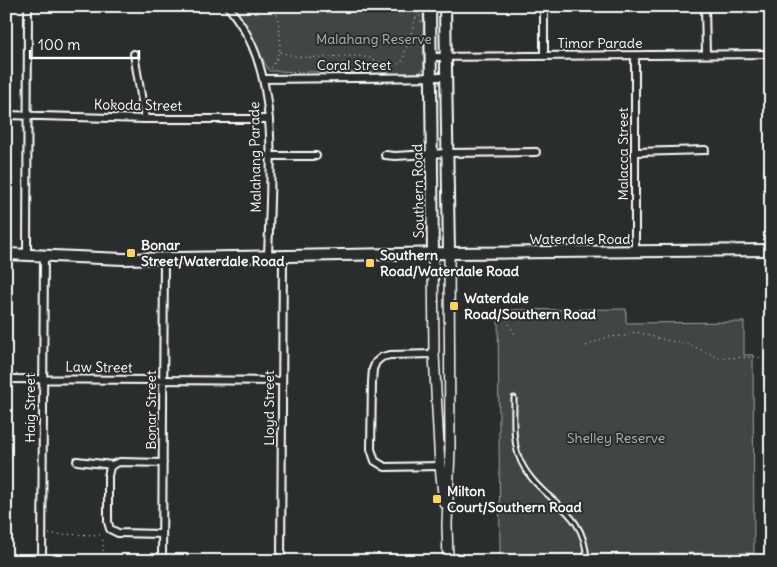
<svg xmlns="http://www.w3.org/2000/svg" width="777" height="567" font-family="Delius,sans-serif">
  <rect width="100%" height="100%" fill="#2a2d2e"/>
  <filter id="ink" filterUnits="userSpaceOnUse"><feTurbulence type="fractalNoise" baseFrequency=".02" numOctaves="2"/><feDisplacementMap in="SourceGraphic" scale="10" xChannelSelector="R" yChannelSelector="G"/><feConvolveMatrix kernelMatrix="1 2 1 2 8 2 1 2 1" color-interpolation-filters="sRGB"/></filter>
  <g filter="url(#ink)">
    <path fill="#414445" stroke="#a0a2a2" d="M233,6H423L424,69L417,74L269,71L240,15Z
      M626,309V323L744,322V355H753L754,553L500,554L498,310Z"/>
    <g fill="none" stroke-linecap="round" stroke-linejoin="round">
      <defs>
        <path id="service" d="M514,398C514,419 512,443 521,462C542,504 585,506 587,561"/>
        <path id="minor" d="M228,6C237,18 246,31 252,45C278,103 270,192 268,256
          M544,6V55
          M705,6L706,54
          M134,54L145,119
          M635,56V252
          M430,57L771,54
          M263,79L446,77
          M6,115L145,119H269
          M636,152L705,150
          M385,155L395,156L447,153L536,152
          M270,156H316
          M27,255L28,6
          M434,354L390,355L382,357L376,362L373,369L372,382L371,449L375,461L385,467L440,466
          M6,379L282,381
          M77,461L112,465
          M162,534L118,533L110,529L108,522V476L110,467L114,464L120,462L163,463
          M42,561L44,256
          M162,561L164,259
          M281,561L283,256"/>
        <path id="secondary" d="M433,254L434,354L440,466L444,503
          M448,561L447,525L450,449L449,253"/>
        <path id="primary" d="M430,6L433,254
          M445,6L449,253
          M6,254L123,259L449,253L771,250"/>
      </defs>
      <use href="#service" stroke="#fff" stroke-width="7"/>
      <use href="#minor" stroke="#fff" stroke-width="10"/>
      <use href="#secondary" stroke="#fff" stroke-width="12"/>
      <use href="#primary" stroke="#fff" stroke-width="14"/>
      <path stroke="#fff" stroke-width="1" stroke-dasharray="1 4" stroke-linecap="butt" d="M418,11L421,22
        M280,52C310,63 336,53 365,57C379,58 386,71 402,62L418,11V6
        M271,68C285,50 280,28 275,6
        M495,311C507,313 508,325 515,334
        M586,346L607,337L625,336L630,333L637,332L661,339L688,344L719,358L771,357
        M49,534L103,535
        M103,561V536"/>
      <use href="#service" stroke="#2a2d2e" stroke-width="3"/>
      <use href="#minor" stroke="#2a2d2e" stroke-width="6"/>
      <use href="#secondary" stroke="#2a2d2e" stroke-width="9"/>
      <use href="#primary" stroke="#2a2d2e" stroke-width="10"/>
    </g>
  </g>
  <g fill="#ffd166" stroke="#2a2d2e" stroke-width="2">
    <rect x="126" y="248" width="10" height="10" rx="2.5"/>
    <rect x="365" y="258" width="10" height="10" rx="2.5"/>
    <rect x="449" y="301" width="10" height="10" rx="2.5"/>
    <rect x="432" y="494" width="10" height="10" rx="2.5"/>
  </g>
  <g text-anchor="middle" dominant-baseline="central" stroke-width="4" stroke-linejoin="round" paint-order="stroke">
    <g font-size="14" fill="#b3b4b5" stroke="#2a2d2e">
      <text x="374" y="39">Malahang Reserve</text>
      <text x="616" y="438">Shelley Reserve</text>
    </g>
    <g font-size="14" fill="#fff" stroke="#2a2d2e">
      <text x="600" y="43">Timor Parade</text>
      <text x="354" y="65">Coral Street</text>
      <text transform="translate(138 105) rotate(1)">Kokoda Street</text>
      <text transform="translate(623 154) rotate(-90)">Malacca Street</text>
      <text transform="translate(255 157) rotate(-91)">Malahang Parade</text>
      <text transform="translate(418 191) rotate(-91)">Southern Road</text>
      <text x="580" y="239">Waterdale Road</text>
      <text transform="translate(99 367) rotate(1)">Law Street</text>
      <text transform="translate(30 408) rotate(-90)">Haig Street</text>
      <text transform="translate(269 408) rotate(-90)">Lloyd Street</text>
      <text transform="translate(151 410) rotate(-90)">Bonar Street</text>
    </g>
    <g font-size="14" font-weight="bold" fill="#fff" stroke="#2a2d2e" text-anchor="start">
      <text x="141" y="245">Bonar<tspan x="141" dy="16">Street/Waterdale Road</tspan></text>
      <text x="380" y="255">Southern<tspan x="380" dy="16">Road/Waterdale Road</tspan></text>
      <text x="464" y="298">Waterdale<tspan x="464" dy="16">Road/Southern Road</tspan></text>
      <text x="447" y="491">Milton<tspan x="447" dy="16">Court/Southern Road</tspan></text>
    </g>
  </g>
  <rect width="777" height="567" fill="none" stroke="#2a2d2e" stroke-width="25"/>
  <rect x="12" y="12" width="752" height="542" fill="none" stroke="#fff" stroke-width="2" filter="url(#ink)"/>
  <path d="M30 50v8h109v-8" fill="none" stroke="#ffffff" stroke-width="2.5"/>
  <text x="38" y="50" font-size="15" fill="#ffffff" stroke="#2a2d2e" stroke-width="4" paint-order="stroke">100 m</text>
</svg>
